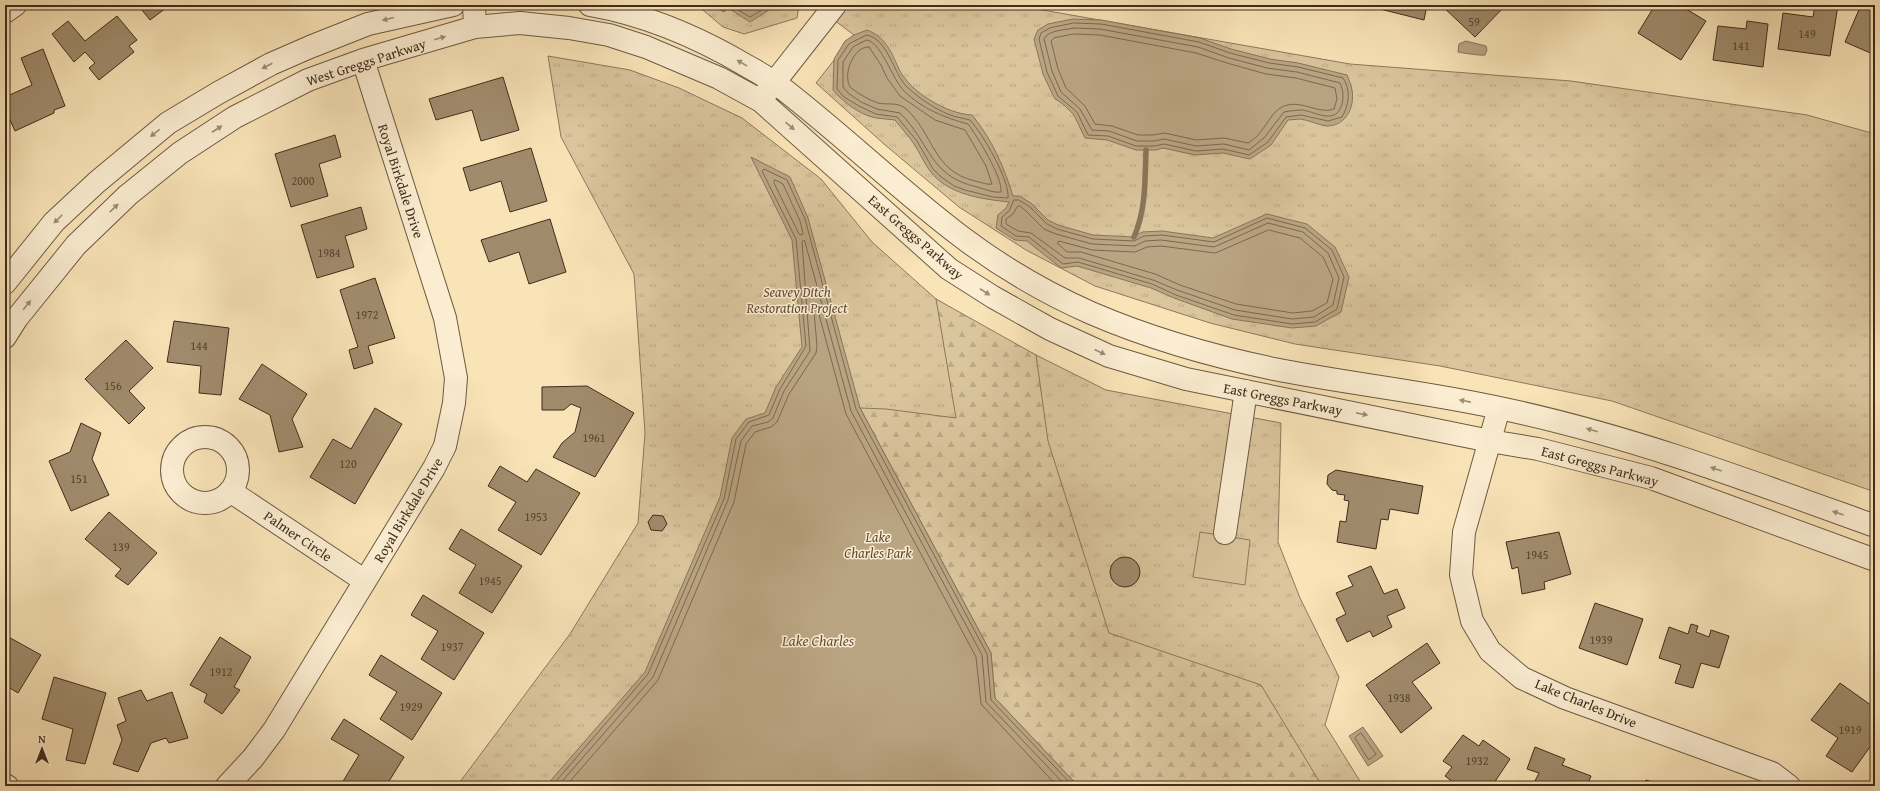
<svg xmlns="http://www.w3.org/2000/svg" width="1880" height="791" font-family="'Gentium Book Plus',serif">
  <defs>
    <pattern id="grass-tufts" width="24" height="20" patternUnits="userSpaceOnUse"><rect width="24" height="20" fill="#dac59d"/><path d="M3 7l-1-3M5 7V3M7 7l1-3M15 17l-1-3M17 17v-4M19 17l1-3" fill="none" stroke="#bca987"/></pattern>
    <pattern id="forest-firs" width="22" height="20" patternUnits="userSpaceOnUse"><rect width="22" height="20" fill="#dac59d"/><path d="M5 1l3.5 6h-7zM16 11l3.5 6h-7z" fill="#bca987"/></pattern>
  </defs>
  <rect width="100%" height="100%" fill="#f9e4b8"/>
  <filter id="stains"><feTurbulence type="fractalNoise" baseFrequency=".005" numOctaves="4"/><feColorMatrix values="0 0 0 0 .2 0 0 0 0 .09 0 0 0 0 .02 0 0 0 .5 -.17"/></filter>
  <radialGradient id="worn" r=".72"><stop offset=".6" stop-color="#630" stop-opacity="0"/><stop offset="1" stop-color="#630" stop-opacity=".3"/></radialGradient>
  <path fill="url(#grass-tufts)" stroke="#8d785c" d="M697,5H799L797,18L744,34L723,27Z
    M814,5H1014L1350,64L1571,81L1807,115L1875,134V492L1612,401L1440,366L1295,344L1210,323L1095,286L1026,250L959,207L884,144L816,83L854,35Z
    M548,56L630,70L679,88L742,118L821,179L872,242L936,299L988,331L1106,390L1281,423L1278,542L1300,598L1339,677L1325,725L1363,786H457L570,634L638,523L645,433L634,274L561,137Z"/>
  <path fill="url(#forest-firs)" stroke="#8d785c" d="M936,299L1036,355L1048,441L1109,633L1261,685L1322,786H1078L995,698L991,653L860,408L886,409L956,418Z"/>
  <path fill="#dac59d" stroke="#8d785c" d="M1200,532L1250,540L1245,585L1193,577Z"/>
  <path fill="#baa583" stroke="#897559" d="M712,5H765L769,10L750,22L728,8L724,12Z
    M1073,19L1101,20L1200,38L1231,49L1270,59L1298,63L1347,75C1349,80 1351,85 1352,90C1355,107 1346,126 1327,126C1318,125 1309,120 1300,119C1296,119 1292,120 1288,120L1271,145L1250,159L1223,153L1195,155L1163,148L1156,150H1136L1107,140L1085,138L1074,115L1062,103L1055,99L1051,91L1043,74L1034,39L1038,30L1048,24Z
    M867,30C886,37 891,52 899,69C910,92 947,114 972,115C992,139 1004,167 1013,196H1020L1032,204L1048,220L1058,225L1093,235L1134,237L1142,232L1162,231L1213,238L1267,214L1307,224L1335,247L1349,277L1341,312L1316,326L1292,328L1232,319L1174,298L1151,288L1104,274L1077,266L1061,268L1027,241L1015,240L996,228L998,215L1006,208L1009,202C982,199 948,195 930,171C924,163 920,153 914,144C909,136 901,128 895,120C889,119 882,119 876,118C860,115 843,102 833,90L834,59L845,41L854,35Z
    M1466,41L1486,46L1487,50L1485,55C1482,56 1463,53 1458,52L1459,44Z
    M751,157L790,177L808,218L860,408L991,653L995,698L1078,786H546L645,672L720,497L732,438L746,419L765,413L776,387L802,347L792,240Z
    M1363,727L1383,756L1368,766L1349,736Z"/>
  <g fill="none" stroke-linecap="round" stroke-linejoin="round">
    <path stroke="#7d684f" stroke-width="1" d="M730,5L750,17L762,10V5
      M1074,23L1101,24L1199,42L1230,53L1269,63L1298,67L1343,78C1351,90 1349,105 1342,117L1328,121L1301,115L1286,117L1268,142L1249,155L1223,149L1196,151L1164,144L1155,146H1136L1108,136L1088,135L1077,112L1058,96L1047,72L1039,39L1041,33L1050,28Z
      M1074,28L1100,29L1198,47L1229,58L1267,68L1297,72L1340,83C1343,90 1344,96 1342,104C1336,125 1318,113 1303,110C1297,110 1289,111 1284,112L1264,138L1249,150L1224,144L1196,146L1164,139L1154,141H1137L1109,131L1092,130L1080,109L1061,92L1052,71L1044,39C1048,30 1065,30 1074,28Z
      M1074,34L1100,35L1196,53L1227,63L1266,74L1296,78L1335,88L1337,99L1334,109C1318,115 1300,98 1282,107C1269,113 1264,135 1248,143L1224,138L1196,140L1165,133L1153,135H1138L1112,126L1095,124L1085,106L1066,88L1058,69L1051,41L1054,38Z
      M867,35C888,39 893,73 907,87C921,100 943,115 961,118C964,119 967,119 970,120C982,133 1010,180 1008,198L993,197L965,190L954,186L940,176L933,169L917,141L897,117L876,114L859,106L844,97L837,89L838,60L849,44Z
      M867,40C882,43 892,79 904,91C921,108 945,118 968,124C977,136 1003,178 1001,192C993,193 985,189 977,187C929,176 931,144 900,113L877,109L861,102L848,93L843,87V62L853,47Z
      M869,47L881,65L887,78L900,96L935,120L965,130L986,166L992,184C987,185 980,182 975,181C932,171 934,133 905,108C897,102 887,105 878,103C869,100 859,94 851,88C842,78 852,46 869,47Z
      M775,180L783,184L800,221L803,233L802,235L799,234L774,183Z
      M1014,200H1019L1030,207L1047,224L1057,229L1093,239L1134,241L1144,236L1162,235L1214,242L1267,218L1305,228L1332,250L1344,277L1337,309L1315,322L1292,324L1234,315L1176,295L1152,284L1078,262L1063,264L1029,237L1016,236L1001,226L1002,217L1009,211Z
      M1020,206L1026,211L1044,229L1056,234L1092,244L1135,246L1145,241L1161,240L1214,247L1268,223L1303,232L1328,253L1339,278L1333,305L1314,317L1292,319L1235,310L1177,290L1153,280L1079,258H1065L1031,233L1018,231L1006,224V219L1013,214L1017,207Z
      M1269,230L1300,238L1323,257L1333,279L1327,303L1312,311L1293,313L1236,304L1180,285L1155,274L1081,252H1067L1057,243L1059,241L1092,250L1135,252L1147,247L1161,246L1215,253Z
      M1361,733L1376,754L1370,759H1368L1355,738Z
      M552,786L648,674L724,499L736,439L749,422L769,415L780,389L806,346L796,239L762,171L764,169L787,180L805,219L856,409L987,654L991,700L1073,786
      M558,786L653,677L728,500L741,441L752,426L768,422L773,418L784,391L810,351L802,242L804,240L805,242L851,411L982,655L986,702L1066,786
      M566,786L658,680L734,502L746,444L755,432L771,427L777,422L789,394L816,353L817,346L814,311L816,309L818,311L846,414L976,657L981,704L1057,786"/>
    <path stroke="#897559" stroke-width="5.5" d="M1134,237C1146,210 1145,180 1146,150"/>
  </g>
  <path fill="#a08c6d" stroke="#402c1b" d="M138,5H170L150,20Z
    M1368,5H1427L1424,20L1368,6Z
    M1441,5H1506L1475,37Z
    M1655,5H1684L1683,7L1706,21L1681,60L1638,33Z
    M1815,5H1838L1830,56L1778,49L1783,13L1813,17Z
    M1861,5L1875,10V55L1845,42Z
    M117,16L137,40L129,46L134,52L99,80L89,68L95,63L85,52L74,62L52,34L68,21L85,41Z
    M1747,21L1768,24L1763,67L1713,60L1718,26L1746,29Z
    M43,49L65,106L54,110V113L15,131L5,109V97L32,85L21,58Z
    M503,77L519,130L481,141L472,110L436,120L429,99Z
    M335,135L341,157L319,164L328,196L291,207L275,154Z
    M531,148L547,201L510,212L501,181L470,191L463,168Z
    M361,207L367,229L345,236L354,267L317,278L301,225Z
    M550,219L566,272L529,284L519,252L489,262L481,240Z
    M375,278L395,338L368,346L373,363L354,369L349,350L358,347L340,290Z
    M174,321L229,328L221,395L199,393L201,366L167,362Z
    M126,340L153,368L129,391L145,408L129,424L85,379Z
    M262,364L307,394L292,419L303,447L279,452L270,415L239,399Z
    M587,386L634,413L595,477L553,457L562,443L575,432L581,408L571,404L564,410H542V387Z
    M375,408L402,424L355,504L310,477L333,439L351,449Z
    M81,423L101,433L92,459L109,495L71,511L49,461L70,452Z
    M500,466L527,482L536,469L580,493L541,555L498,530L516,502L488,486Z
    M1336,470L1423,486L1418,514L1390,509L1388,520L1381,519L1376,549L1337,542L1340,521L1346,522L1349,501L1344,500L1345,495L1337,494V491L1332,490L1327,484L1328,475Z
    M109,512L157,553L128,585L115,576L121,569L85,539Z
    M653,515L663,516L667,524L662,531L651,530L648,522Z
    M461,529L522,566L492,613L459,593L476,565L449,549Z
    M1559,532L1571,574L1544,582L1545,589L1522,594L1518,567L1512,569L1506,542Z
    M1110 572a15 15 0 1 1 30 0a15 15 0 1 1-30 0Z
    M1371,566L1384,594L1397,589L1405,608L1387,616L1392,627L1373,637L1370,631L1347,642L1336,619L1346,614L1336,593L1353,586L1348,576Z
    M423,595L484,633L454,680L421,659L438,631L411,615Z
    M1595,603L1643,619L1627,665L1579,648Z
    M1691,624L1698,626L1696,632L1709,637L1711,630L1729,636L1719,668L1701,663L1693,688L1675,683L1681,665L1659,658L1669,627L1688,634Z
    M5,635L41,655L18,693L5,685Z
    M220,637L251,657L234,687L240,690L222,714L204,702L207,694L190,685Z
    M1427,643L1440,663L1412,682L1432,708L1401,733L1366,685Z
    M381,655L442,693L412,740L380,719L397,692L369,675Z
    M54,677L106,693L85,764L66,760L73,729L42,719Z
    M1840,683L1875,708V740L1852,772L1826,756L1838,738L1811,720Z
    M141,690L147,701L172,692L188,738L169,743L166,738L151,743L138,772L113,764L122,740L117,725L126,721L118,698Z
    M344,719L404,757L386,786H346L342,783L359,755L331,739Z
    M1463,735L1479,746L1483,740L1510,759L1492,786H1477L1471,782L1468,786H1458L1445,776L1452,767L1443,761Z
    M1535,747L1565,759L1562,765L1591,776L1587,786H1539L1540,783L1535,781L1539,773L1527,769Z
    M1646,780L1664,786H1643Z"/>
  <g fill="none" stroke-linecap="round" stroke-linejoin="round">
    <defs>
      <path id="minor" d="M474,5L475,27
        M590,5C647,15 698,37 747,66C758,72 768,78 778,85C841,133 899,190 963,238C1003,268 1046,293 1091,313C1149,338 1212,356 1274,369C1350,384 1428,392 1504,409C1631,436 1753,482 1875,526
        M5,12L15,5
        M766,93L835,5
        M5,283L54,222L97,182L168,123L218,93L271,64L310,47L368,24L453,5
        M5,337L17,318L76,245L128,195L180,153L235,117L308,80L363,60L475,27L520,23L569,28L609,35L646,47L719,78L761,101L949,269L993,297L1050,329L1109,356L1186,379L1490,441L1538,449L1651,478L1875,560
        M1499,408L1464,532L1461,575L1472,621L1490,651L1522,678L1565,698L1772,773L1789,786
        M172 470a33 33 0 1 1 66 0a33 33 0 1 1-66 0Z
        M230,491L365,581
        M1225,533L1246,391
        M5,785L7,786
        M227,786L253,758L274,730L434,468L445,446L454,403L456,378L445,318L363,60"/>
    </defs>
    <use href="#minor" stroke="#6e5a42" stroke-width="24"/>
    <use href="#minor" stroke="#fbedd1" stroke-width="22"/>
  </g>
  <defs><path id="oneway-solid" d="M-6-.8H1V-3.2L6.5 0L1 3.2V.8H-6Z"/></defs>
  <g fill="#9e8c76">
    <use href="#oneway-solid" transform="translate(388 19) rotate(166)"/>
    <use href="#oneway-solid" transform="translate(440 38) rotate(-16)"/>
    <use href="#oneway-solid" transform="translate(742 63) rotate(-149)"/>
    <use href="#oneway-solid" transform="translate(267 66) rotate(152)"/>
    <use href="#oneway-solid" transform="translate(790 126) rotate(41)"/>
    <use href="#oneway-solid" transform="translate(217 129) rotate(-33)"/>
    <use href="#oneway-solid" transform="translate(155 133) rotate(142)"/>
    <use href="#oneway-solid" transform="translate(114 208) rotate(-44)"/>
    <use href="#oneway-solid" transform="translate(58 219) rotate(135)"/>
    <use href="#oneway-solid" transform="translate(985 292) rotate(33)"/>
    <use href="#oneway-solid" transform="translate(27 305) rotate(-51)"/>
    <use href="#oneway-solid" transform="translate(1100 352) rotate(25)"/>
    <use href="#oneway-solid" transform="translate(1465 401) rotate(-169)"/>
    <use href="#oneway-solid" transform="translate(1362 414) rotate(11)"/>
    <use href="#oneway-solid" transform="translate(1592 430) rotate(-164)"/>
    <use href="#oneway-solid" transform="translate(1716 469) rotate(-161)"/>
    <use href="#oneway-solid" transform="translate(1838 513) rotate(-161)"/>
  </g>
  <g text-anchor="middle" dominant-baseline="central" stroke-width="3" stroke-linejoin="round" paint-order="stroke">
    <g font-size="12" fill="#584430">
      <text x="1474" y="21">59</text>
      <text x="1807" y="33">149</text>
      <text x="1741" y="45">141</text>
      <text x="303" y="180">2000</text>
      <text x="329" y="252">1984</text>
      <text x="367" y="314">1972</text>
      <text x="199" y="345">144</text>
      <text x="113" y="385">156</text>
      <text x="594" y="437">1961</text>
      <text x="348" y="463">120</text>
      <text x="79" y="478">151</text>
      <text x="536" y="516">1953</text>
      <text x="121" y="546">139</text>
      <text x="1537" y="554">1945</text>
      <text x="490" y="580">1945</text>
      <text x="1601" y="639">1939</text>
      <text x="452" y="646">1937</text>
      <text x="221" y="671">1912</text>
      <text x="1399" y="697">1938</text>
      <text x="411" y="706">1929</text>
      <text x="1850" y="729">1919</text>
      <text x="1477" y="760">1932</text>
    </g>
    <g font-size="14" fill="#402c1b" stroke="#fbedd1">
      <text transform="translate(366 62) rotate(-18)">West Greggs Parkway</text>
      <text transform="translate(401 181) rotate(72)">Royal Birkdale Drive</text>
      <text transform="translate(916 237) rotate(41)">East Greggs Parkway</text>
      <text transform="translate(1283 399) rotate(11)">East Greggs Parkway</text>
      <text transform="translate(1600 466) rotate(15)">East Greggs Parkway</text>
      <text transform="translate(408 510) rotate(-59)">Royal Birkdale Drive</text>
      <text transform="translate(298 536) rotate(34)">Palmer Circle</text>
      <text transform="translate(1586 703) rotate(22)">Lake Charles Drive</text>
    </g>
    <g font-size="14" font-style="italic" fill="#5f4b35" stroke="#fbedd1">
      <text x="797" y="292">Seavey Ditch<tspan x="797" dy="16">Restoration Project</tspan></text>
      <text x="878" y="537">Lake<tspan x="878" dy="16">Charles Park</tspan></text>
    </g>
    <g font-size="15" font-style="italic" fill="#65503a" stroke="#fbedd1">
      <text x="818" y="640">Lake Charles</text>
    </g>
  </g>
  <rect width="1880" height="791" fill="none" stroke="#f9e4b8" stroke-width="20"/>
  <rect x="6" y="6" width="1868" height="779" fill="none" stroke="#402c1b" stroke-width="2"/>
  <rect x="10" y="10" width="1860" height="771" fill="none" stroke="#402c1b"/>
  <g transform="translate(42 749)" stroke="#fbedd1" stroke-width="3" paint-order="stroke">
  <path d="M0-3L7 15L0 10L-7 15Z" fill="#402c1b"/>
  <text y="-6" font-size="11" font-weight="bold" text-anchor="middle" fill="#402c1b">N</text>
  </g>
  <rect width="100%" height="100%" filter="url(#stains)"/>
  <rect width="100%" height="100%" fill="url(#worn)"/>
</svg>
